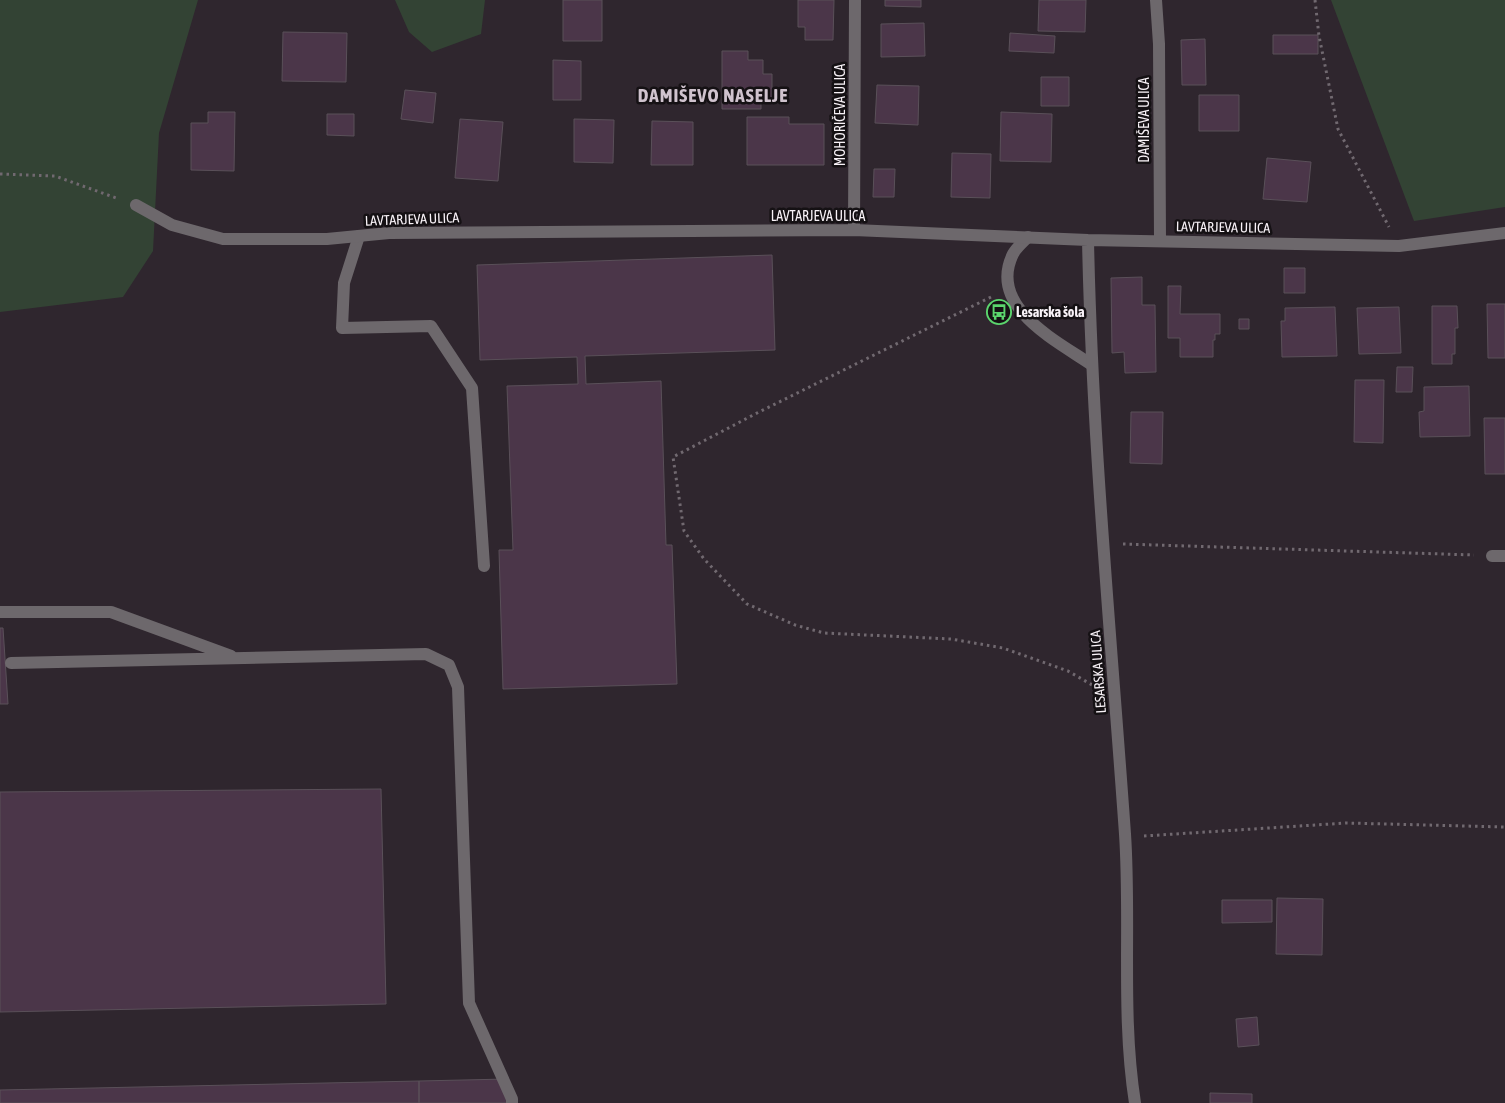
<svg xmlns="http://www.w3.org/2000/svg" width="1505" height="1103" font-family="'Asap Condensed',sans-serif">
  <rect width="100%" height="100%" fill="#2f262e"/>
  <path fill="#334334" d="M0,0H198L159,133L153,251L123,297L0,312Z
    M395,0H485L481,34L432,52L409,32Z
    M1331,0H1505V207L1414,221Z"/>
  <path fill="#4b3649" stroke="#5a5059" d="M563,0H602V41H563Z
    M798,0H834L833,40H805V27H798Z
    M885,0H921V7L885,6Z
    M1039,0H1086L1085,32L1038,31Z
    M924,23L925,56L881,57V24Z
    M283,32L347,33L346,82L282,81Z
    M1010,33L1055,36L1054,53L1009,51Z
    M1273,35H1318V54H1273Z
    M1205,39L1206,85H1182L1181,40Z
    M722,51H748V60H763V74H772V99H761V109H722Z
    M553,60L581,61V100H553Z
    M1041,77H1069V106H1041Z
    M877,85L919,86L918,125L875,123Z
    M405,90L436,93L433,123L401,119Z
    M1199,95H1239V131H1199Z
    M208,112H235L234,171L191,170V123H208Z
    M1001,112L1052,114L1051,162L1000,161Z
    M327,114H354V136L327,135Z
    M747,117H789V124H824V165H747Z
    M460,119L503,122L498,181L455,178Z
    M574,119L614,120L613,163L574,162Z
    M652,121L693,122V165H651Z
    M952,153L991,154L990,198L951,197Z
    M1267,158L1311,162L1307,202L1263,199Z
    M874,169H895L894,197H873Z
    M772,255L775,350L585,356L586,384L661,381L666,545H672L677,684L503,689L499,550H513L507,386L578,384L577,357L480,360L477,265Z
    M1284,268H1305V293H1284Z
    M1142,277V305H1155L1156,372L1125,373L1124,352L1112,353L1111,278Z
    M1168,286H1181L1180,314H1220V334H1215V340H1213V357H1180V338H1168Z
    M1487,304H1505V358H1488Z
    M1432,306H1457L1458,328H1455V354H1452V364H1432Z
    M1335,307L1337,356L1282,357L1281,321H1285V308Z
    M1399,307L1401,353L1359,354L1357,308Z
    M1239,319H1249V329H1239Z
    M1397,367H1413L1412,392H1396Z
    M1355,380H1384L1383,443L1354,442Z
    M1469,386L1470,436L1420,437L1419,412L1424,411V387Z
    M1131,412H1163L1162,464L1130,463Z
    M1484,418H1505V474H1485Z
    M0,628H3L8,704H0Z
    M381,789L386,1004L0,1012V792Z
    M1277,898L1323,899L1322,955L1276,954Z
    M1222,900H1272V922L1222,923Z
    M1257,1017L1259,1045L1238,1047L1236,1019Z
    M507,1079L508,1103H419V1081Z
    M419,1081V1103H0V1090Z
    M1210,1093L1252,1094V1103H1210Z"/>
  <g fill="none" stroke-linecap="round" stroke-linejoin="round">
    <path stroke="#716970" stroke-width="3" stroke-dasharray="2.5 4" stroke-linecap="butt" d="M1315,0L1319,36L1338,129L1389,227
      M0,174L55,176L119,199
      M991,297L759,412L673,457L684,531L704,559L747,604L795,625L824,633L951,639L1003,648L1068,671L1094,686
      M1123,544L1474,555
      M1144,836L1346,823L1505,827"/>
    <path stroke="#6d686c" stroke-width="12" d="M359,236L344,283L342,328L431,326L472,388L484,566
      M1028,237C1023,242 1016,248 1013,254C987,307 1057,341 1092,365
      M0,612H111L231,656
      M11,663L426,654L449,665L458,687L469,1003L512,1099V1103"/>
    <path stroke="#6d686c" stroke-width="12" d="M1156,0L1159,44L1160,240
      M136,205L172,225L223,239H327L389,233L854,230L1088,240L1399,246L1505,233
      M854,230L855,0
      M1088,240C1092,438 1111,636 1125,834C1131,923 1121,1014 1135,1103
      M1492,556H1505"/>
  </g>
  <defs>
    <symbol id="bus-ring" viewBox="-11 -11 22 22"><circle r="9.5" fill="#151114" stroke="#5bd56d" stroke-width="1.5"/><path d="M-5-6H5V4H4V6H2V4H-2V6H-4V4H-5ZM-3.5-4V0h7V-4ZM-3.5 1.2v1.5H-2V1.2ZM2 1.2v1.5H3.5V1.2Z" fill="#5bd56d"/></symbol>
  </defs>
  <g fill-rule="evenodd">
    <use href="#bus-ring" x="985" y="298" width="28" height="28"/>
  </g>
  <g text-anchor="middle" dominant-baseline="central" stroke-width="5" stroke-linejoin="round" paint-order="stroke">
    <g font-size="14" fill="#f8f2f7" stroke="#151114">
      <text transform="translate(840 115) rotate(-90)">MOHORIČEVA ULICA</text>
      <text transform="translate(1144 120) rotate(-90)">DAMIŠEVA ULICA</text>
      <text x="818" y="216">LAVTARJEVA ULICA</text>
      <text transform="translate(412 219) rotate(-2)">LAVTARJEVA ULICA</text>
      <text transform="translate(1223 227) rotate(1)">LAVTARJEVA ULICA</text>
      <text transform="translate(1098 672) rotate(-94)">LESARSKA ULICA</text>
    </g>
    <g font-size="14" font-weight="bold" fill="#f8f2f7" stroke="#151114" text-anchor="start">
      <text x="1016" y="312">Lesarska šola</text>
    </g>
    <g font-size="19" font-weight="bold" letter-spacing="1" fill="#d0c3ce" stroke="#151114">
      <text x="713" y="95">DAMIŠEVO NASELJE</text>
    </g>
  </g>
</svg>
